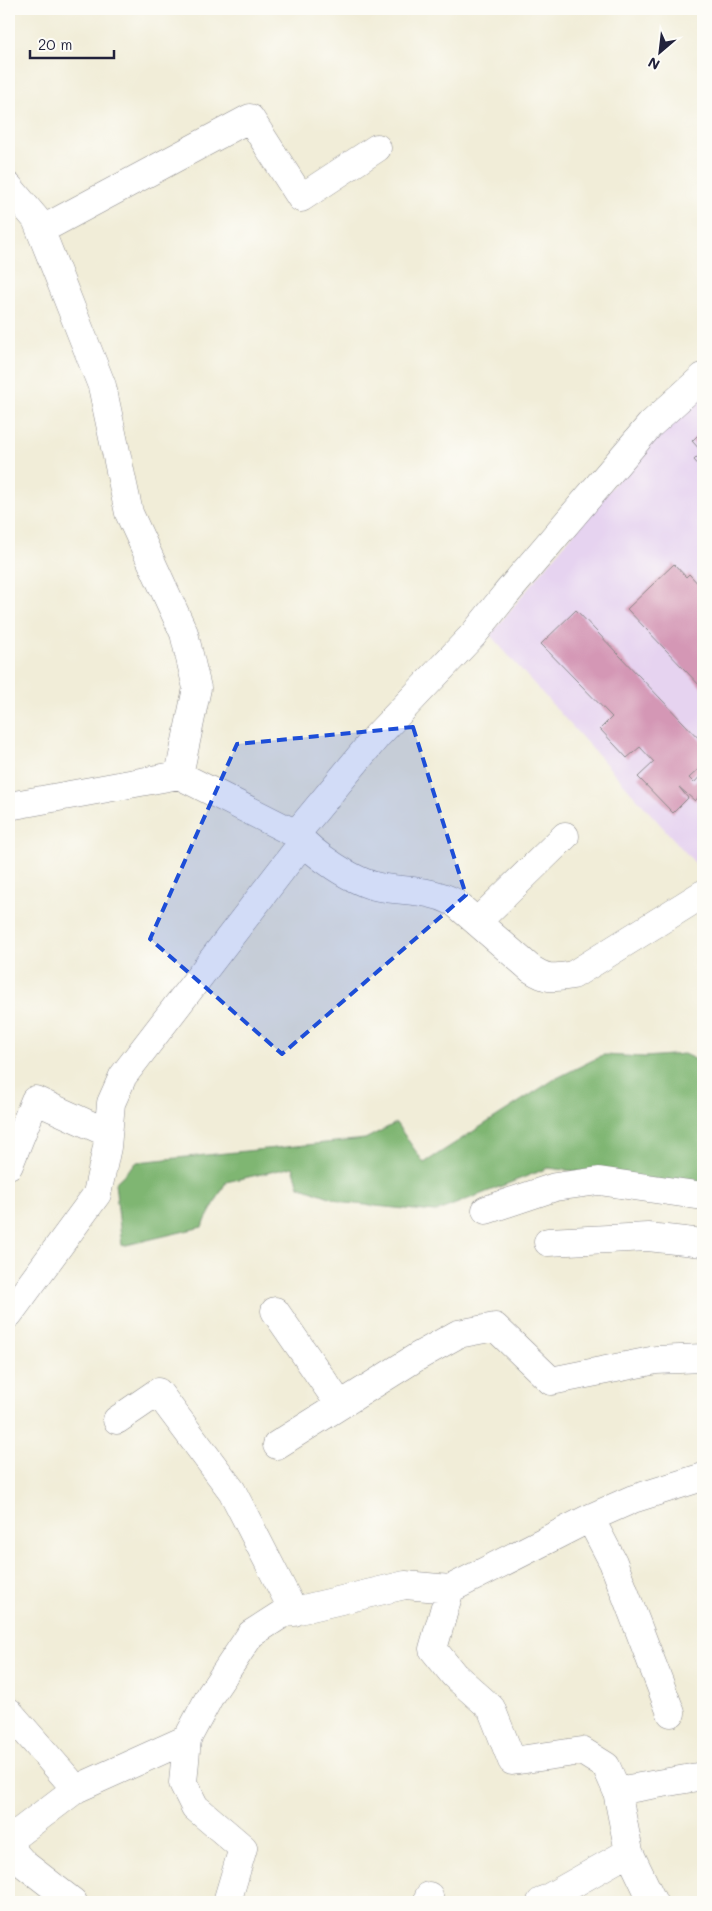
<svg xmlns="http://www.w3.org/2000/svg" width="712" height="1911" font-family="Mali,sans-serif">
  <rect width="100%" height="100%" fill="#fdfcf7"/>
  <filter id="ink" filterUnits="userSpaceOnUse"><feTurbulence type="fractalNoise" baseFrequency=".02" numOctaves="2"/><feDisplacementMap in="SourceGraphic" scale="10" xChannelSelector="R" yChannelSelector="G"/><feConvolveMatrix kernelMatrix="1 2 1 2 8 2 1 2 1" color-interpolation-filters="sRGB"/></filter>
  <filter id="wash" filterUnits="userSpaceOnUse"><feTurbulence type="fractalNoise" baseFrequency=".0096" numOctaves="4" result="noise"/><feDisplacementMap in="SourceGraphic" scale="20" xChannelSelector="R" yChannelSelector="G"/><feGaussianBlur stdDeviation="1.12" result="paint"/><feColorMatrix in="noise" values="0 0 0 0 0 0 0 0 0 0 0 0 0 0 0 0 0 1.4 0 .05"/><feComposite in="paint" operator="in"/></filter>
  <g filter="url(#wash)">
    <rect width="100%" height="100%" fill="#f1edd8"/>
    <path fill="#e6d3f0" d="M703,394V872L490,635L643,449Z"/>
    <path fill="#7fb672" stroke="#506c56" d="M684,1054L703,1063V1186L548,1168L435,1212L346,1203L299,1186L293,1167L226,1182L202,1227L122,1246L115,1183L137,1162L365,1139L396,1123L424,1163L555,1079L603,1055L645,1057Z"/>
    <g id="blocks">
      <path fill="#d497b5" d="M703,430V470L694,460L702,452L692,441Z
        M674,564L686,577L689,574L703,589V689L627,609Z
        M576,610L703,743V765L689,778L694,783L703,773V792L695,801L679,787L688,798L673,813L638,777L654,762L640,747L627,758L600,729L612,717L541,644Z"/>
    </g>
  </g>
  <g filter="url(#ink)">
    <use href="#blocks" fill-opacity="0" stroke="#8a888a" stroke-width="1"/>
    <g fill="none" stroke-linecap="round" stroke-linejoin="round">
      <defs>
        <path id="minor" d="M9,187L36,219L102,386L129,513L184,633L197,688L179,775
          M41,230L250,118L301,198L377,148
          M9,806L179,775L296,834C314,855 353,882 379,887C407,892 429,889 454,902L531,969C548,980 553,978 573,975L703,894
          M296,834L377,736L473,635L506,594L650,425L703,377
          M477,922L565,836
          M9,1165L35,1100L108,1133
          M486,1210L555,1187L599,1181L703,1196
          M548,1242L648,1237L703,1243
          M275,1311L340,1405
          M9,1314L97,1194L107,1147L111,1103L123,1076L303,842
          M117,1420L158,1392L232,1491L294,1612
          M277,1445L417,1357L458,1334L495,1327L551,1381L656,1360L703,1358
          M590,1518L613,1562L671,1713
          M450,1589L433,1649L454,1675L491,1708L512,1761L582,1751L606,1766L617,1791L629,1852
          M9,1712L76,1789
          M187,1739L183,1783L195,1807L243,1848L227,1902
          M617,1791L703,1776
          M9,1840L76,1789L187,1739L211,1694L251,1634L282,1614L405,1585L450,1589L590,1518L633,1499L703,1477
          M9,1847L24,1864L73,1902
          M428,1902L429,1896
          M541,1902L629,1852L653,1902"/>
      </defs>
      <use href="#minor" stroke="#8a888a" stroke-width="29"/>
      <use href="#minor" stroke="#fff" stroke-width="28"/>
    </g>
  </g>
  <path fill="#1d4ed8" fill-opacity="0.2" stroke="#1d4ed8" stroke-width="4" stroke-dasharray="10 6" stroke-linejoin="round" d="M413,727L466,895L282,1054L150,939L237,744Z"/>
  <rect width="712" height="1911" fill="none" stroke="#fdfcf7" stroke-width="30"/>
  <g transform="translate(660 52) rotate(208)" stroke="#fdfcf7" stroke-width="4" paint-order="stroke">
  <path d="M0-4L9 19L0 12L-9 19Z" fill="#22223b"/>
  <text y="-8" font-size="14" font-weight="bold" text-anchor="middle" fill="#22223b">N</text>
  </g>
  <path d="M30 50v8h84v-8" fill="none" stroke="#22223b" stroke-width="2.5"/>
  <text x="38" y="50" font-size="15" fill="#22223b" stroke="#fdfcf7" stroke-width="4" paint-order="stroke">20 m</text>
</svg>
